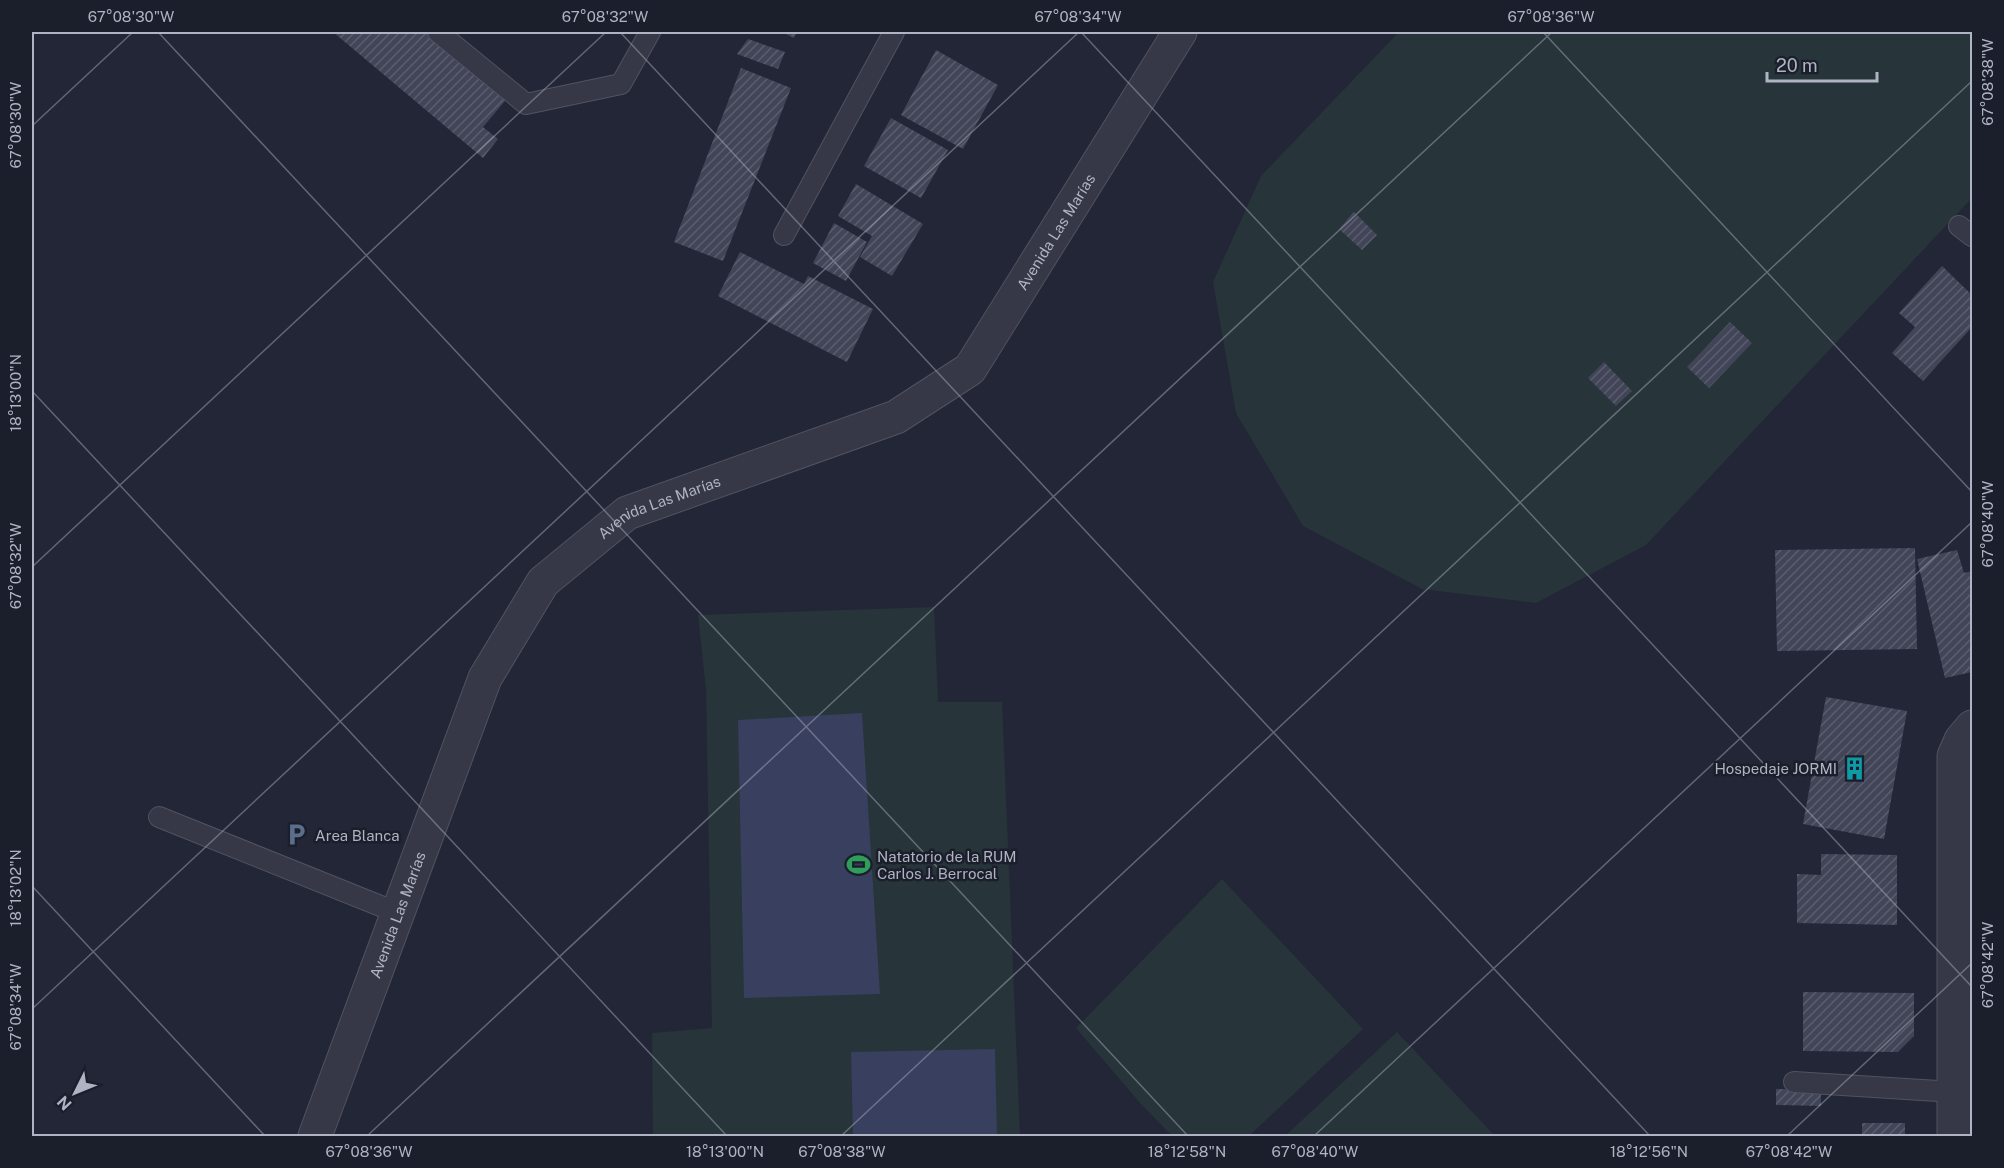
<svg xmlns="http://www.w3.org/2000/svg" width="2004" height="1168" font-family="'Public Sans',sans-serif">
  <defs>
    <pattern id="building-hatch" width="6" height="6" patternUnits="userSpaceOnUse" patternTransform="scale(1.5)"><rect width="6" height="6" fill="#414557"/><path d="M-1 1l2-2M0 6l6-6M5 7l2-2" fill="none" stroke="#5a5d6e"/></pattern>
  </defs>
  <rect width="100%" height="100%" fill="#232636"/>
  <path fill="#27343a" d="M1399,32H1972V198L1646,545L1536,603L1422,589L1303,526L1236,413L1213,282L1261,176Z
    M934,607L938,702H1002L1020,1136H653L652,1033L712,1028L706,690L698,615Z
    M1222,879L1363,1029L1249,1136H1172L1140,1103L1076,1028Z
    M1397,1032L1495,1136H1285Z"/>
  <path fill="#393f5e" d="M862,713L880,994L744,998L738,720Z
    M995,1049L997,1136H853L851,1052Z"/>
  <path fill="url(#building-hatch)" d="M333,32H434L510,95L483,127L498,139L483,158Z
    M782,32H797L794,38Z
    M748,39L785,52L778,69L737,54Z
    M936,50L998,85L963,149L901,115Z
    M741,68L791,88L723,261L674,242Z
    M891,118L948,150L921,198L864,166Z
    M856,184L923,224L892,276L860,257L872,236L838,216Z
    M1354,212L1377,235L1362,250L1339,229Z
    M834,223L867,242L846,281L813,263Z
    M740,252L804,284L808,276L873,309L847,362L718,296Z
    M1942,266L1972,295V327L1923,381L1892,353L1915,327L1899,313Z
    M1730,322L1752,343L1709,388L1687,367Z
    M1604,362L1632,391L1616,406L1588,378Z
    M1915,548L1917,649L1777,651L1775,550Z
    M1957,550L1964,573L1972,571V672L1945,678L1917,559Z
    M1826,697L1907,711L1884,839L1803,824Z
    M1821,854L1897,855V925L1797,923V874L1821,875Z
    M1803,992L1914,993V1036L1898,1052L1803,1051Z
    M1776,1089L1821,1090V1106L1776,1105Z
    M1862,1123H1905V1136H1862Z"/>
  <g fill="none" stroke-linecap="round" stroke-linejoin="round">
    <defs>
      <path id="service" d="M438,32L526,104L621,84L650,32
        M1959,226L1972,236
        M784,235L894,32
        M159,817L398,913
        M1794,1082L1954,1092"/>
      <g id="minor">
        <path id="s1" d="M315,1136L485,678L543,582L627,513L896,417L970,369L1180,32"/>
        <path d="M1954,1136V756L1961,740L1972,727"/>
      </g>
    </defs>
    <use href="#service" stroke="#505361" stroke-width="22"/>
    <use href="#minor" stroke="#505361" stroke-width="35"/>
    <use href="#service" stroke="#363847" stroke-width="20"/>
    <use href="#minor" stroke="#363847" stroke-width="33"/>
  </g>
  <path fill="none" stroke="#b0b3c3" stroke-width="1.5" stroke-opacity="0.45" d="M158,32L1188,1136M620,32L1650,1136M1081,32L1972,987M1543,32L1972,492M32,126L133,32M32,391L727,1136M32,567L606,32M32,886L265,1136M32,1009L1079,32M367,1136L1552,32M841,1136L1972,81M1314,1136L1972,522M1787,1136L1972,963"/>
  <defs>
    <symbol id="building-bare" viewBox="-9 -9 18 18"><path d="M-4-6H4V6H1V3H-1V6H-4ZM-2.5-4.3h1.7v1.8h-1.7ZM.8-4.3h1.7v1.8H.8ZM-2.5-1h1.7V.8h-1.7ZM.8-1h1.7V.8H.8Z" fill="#0f9aa8" stroke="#1b1e2b" stroke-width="2.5" paint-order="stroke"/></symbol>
    <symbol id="parking-bare" viewBox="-9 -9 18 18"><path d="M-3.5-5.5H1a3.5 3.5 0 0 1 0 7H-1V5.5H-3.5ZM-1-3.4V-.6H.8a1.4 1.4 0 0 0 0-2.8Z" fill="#5c6f8a" stroke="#1b1e2b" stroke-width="2.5" paint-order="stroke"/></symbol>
    <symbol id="stadium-bare" viewBox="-9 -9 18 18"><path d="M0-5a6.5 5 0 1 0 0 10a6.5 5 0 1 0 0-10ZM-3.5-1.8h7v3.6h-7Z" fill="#2e9e5b" stroke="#1b1e2b" stroke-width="2.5" paint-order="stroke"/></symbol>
  </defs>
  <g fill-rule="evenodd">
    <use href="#building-bare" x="1838" y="752" width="33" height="33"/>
    <use href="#parking-bare" x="280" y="818" width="33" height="33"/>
    <use href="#stadium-bare" x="842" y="848" width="33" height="33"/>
  </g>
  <g text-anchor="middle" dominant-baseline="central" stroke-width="5" stroke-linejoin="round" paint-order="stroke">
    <g font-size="15" fill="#b0b3c3" stroke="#1b1e2b">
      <text stroke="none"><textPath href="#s1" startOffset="1245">Avenida Las Marías</textPath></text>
      <text stroke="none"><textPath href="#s1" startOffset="741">Avenida Las Marías</textPath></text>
      <text stroke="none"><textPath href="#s1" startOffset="236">Avenida Las Marías</textPath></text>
    </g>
    <g font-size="15" fill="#b0b3c3" stroke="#1b1e2b" text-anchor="start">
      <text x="1837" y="768" text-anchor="end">Hospedaje JORMI</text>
      <text x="315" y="835">Area Blanca</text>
      <text x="877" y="856">Natatorio de la RUM<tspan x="877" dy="17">Carlos J. Berrocal</tspan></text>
    </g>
  </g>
  <rect width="2004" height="1168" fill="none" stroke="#1b1e2b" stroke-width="66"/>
  <g transform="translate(75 1093) rotate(227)" stroke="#1b1e2b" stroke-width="4.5" paint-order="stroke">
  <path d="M0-4.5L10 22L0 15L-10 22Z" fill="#b0b3c3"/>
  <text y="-9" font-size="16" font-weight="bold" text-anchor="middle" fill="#b0b3c3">N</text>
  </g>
  <path d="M1767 72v9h110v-9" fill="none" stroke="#b0b3c3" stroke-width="3"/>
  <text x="1776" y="72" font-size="18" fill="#b0b3c3" stroke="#1b1e2b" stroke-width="4.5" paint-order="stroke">20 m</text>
  <rect x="33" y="33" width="1938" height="1102" fill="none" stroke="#b0b3c3" stroke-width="2"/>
  <g font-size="15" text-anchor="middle" fill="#b0b3c3">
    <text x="131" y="22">67°08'30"W</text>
    <text x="605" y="22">67°08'32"W</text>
    <text x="1078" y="22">67°08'34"W</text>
    <text x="1551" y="22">67°08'36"W</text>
    <text transform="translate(1988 82) rotate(-90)" y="5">67°08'38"W</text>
    <text transform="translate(16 125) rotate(-90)" y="5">67°08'30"W</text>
    <text transform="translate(16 393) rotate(-90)" y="5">18°13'00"N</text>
    <text transform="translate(1988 524) rotate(-90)" y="5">67°08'40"W</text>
    <text transform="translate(16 566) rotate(-90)" y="5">67°08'32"W</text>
    <text transform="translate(16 888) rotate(-90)" y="5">18°13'02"N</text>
    <text transform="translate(1988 965) rotate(-90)" y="5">67°08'42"W</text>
    <text transform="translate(16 1007) rotate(-90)" y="5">67°08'34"W</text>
    <text x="369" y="1157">67°08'36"W</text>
    <text x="725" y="1157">18°13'00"N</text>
    <text x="842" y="1157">67°08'38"W</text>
    <text x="1187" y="1157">18°12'58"N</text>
    <text x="1315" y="1157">67°08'40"W</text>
    <text x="1649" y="1157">18°12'56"N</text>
    <text x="1789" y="1157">67°08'42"W</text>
  </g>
</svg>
